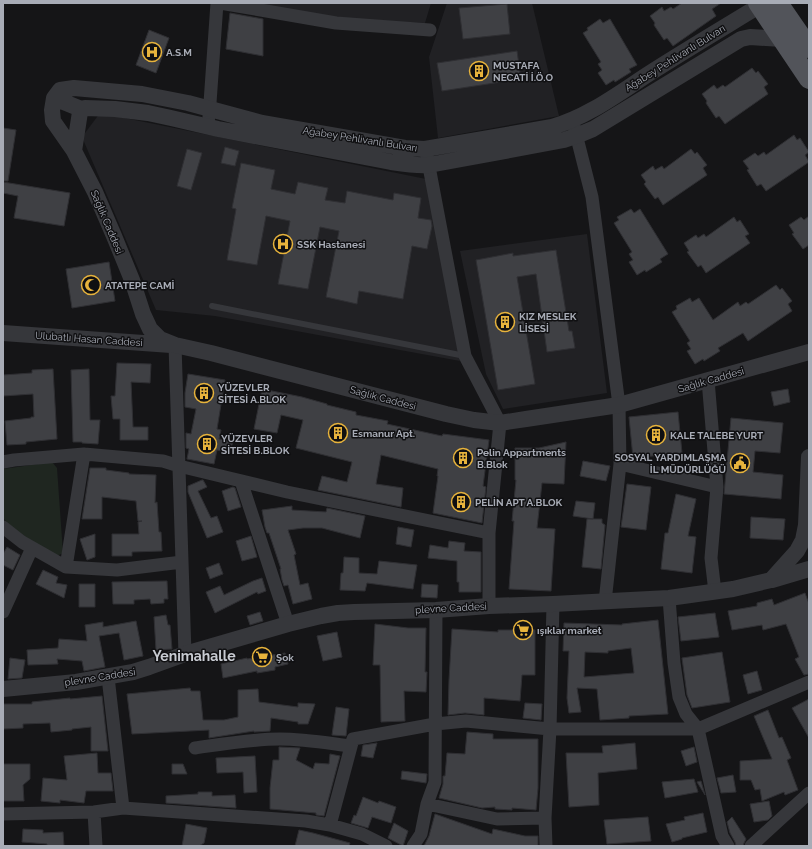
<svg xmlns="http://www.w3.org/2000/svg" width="812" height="849" font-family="Raleway,sans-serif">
  <rect width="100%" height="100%" fill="#151517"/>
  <path fill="#212124" d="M248,3H431L425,23L338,20Z
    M447,3H532L559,116L438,138L429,57Z
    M100,113L426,179L460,361L215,316L156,310L82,137Z
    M587,234L607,393L503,409L486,374L460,251Z"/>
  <path fill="#1f2620" d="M52,462L57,468L63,553L57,556C39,546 16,534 3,518V469Z"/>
  <path fill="#3f4044" stroke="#2f2f33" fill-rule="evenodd" d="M682,3H721L712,9L716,16L673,46L667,38L664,40L654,25L655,23L650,16L662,7L664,11L671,7L673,9Z
    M507,4L510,34L463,39L459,8Z
    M230,13L263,19V56L226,49Z
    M600,19L603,23L610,19L637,65L629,69L631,72L615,82L614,80L606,85L598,73L602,70L598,64L601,62L583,33L588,30L587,28Z
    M149,30L169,38L156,73L136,65Z
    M517,51L521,79L442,91L437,63Z
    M752,68L756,73L758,71L768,84L764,87L768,94L725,124L719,116L716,118L706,103L707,101L702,94L714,85L717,89L723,85L725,87Z
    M3,128L16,130L8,181H3Z
    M794,135L797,140L800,138L809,152L805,155L809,162L766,191L761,184L757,186L747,170L749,169L743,161L755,153L758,156L764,152L766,155Z
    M225,147L239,151L235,166L221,163Z
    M187,149L202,153L191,190L177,186Z
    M691,149L695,154L697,152L707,165L703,168L707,175L663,205L658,197L655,199L644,184L646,182L641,175L653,166L655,170L662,166L664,169Z
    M241,163L275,170L271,189L295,194L298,182L328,188L325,200L345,203L347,191L393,200L394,193L421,198L418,218L431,220L432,226L427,249L412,246L403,299L359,291L357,304L326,297L339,231L320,227L308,289L278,284L290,221L266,216L257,265L227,260L236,209L232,208Z
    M3,182L70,193L64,226L14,218L18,196L3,193Z
    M631,209L634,213L640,209L668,254L660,259L662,262L646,272L645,270L637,275L629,262L633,260L629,254L632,252L614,223L619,220L617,217Z
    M809,216V245L803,249L792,234L794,233L789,225L801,217L804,220Z
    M734,217L737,222L740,220L749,234L745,236L750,243L706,273L701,265L698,267L687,252L689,251L684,243L696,235L698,238L704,234L706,237Z
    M556,250L569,331H572L575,348L547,352L536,274L517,277L535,384L498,390L476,260L513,253V256Z
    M109,262L115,301L72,308L66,269Z
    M776,285L780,290L782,288L792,301L788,304L792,311L748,341L743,333L718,348L720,351L704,361L703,359L695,364L687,351L691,349L687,343L690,341L672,312L677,309L676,306L690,298L692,302L699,298L713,320L738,302L740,306L746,302L748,304Z
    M117,363L151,364L150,383L131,382L133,427H148V440H120V419H113L111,396H115Z
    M53,369L57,439L26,442V444L7,445L5,421L31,418V417H34L33,394L3,396V375L32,373V370Z
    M89,369L90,420H100L98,444L82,443V442H73L71,370Z
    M188,374L225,380L217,429L221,430L219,439L233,441L230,453L217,450L214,464L187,459L189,449L186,448V433L191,434L196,409L185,407V393Z
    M262,389L302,397L327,404V405L356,412V415L388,421L387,424L442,436L443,434L489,440L483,486L486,487L482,523L433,513L438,476H437L438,469L381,455L376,484L403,488L401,507L318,490L322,476L347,482L352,462L296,448L303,420L281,415L277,433L254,429Z
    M788,389L790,402L774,406L771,392Z
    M678,412L682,453L633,458L629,417Z
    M731,418L783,423L780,453L755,451L753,472L783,475L781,499L724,494Z
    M566,442L564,484L542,483L537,528L555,529L551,591L509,589L514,521H512L516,480H515V448H539Z
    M583,461L610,466L606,481L580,476Z
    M90,468H106V470L129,473V474L156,475L155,503L157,502L159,532H161L162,551L132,552V556H112V534H139L138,522L142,521H138L136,501L102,497V519H82Z
    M202,480H203L207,487L198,491L211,518L217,516L223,532L207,538L188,492V486Z
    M627,484L651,487L646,530L621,527Z
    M233,487L235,488L241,507L228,511L222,491Z
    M676,494L696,499L688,536L696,537L692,573L661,569L665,533H668Z
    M576,501L595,503L593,519L573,516Z
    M292,506V510L326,512L327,508L365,516L360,538L322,528H303L288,530L296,554L294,555L300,585L308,583L312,599L293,604L288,585L284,586L282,580L280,569H281L269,533H267L265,527L262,510Z
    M751,517L785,519L783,540L750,538Z
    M587,519H602V523L605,525L601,569L582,567Z
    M398,527L414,530L411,547L396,544Z
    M95,534V557L87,560L80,539Z
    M251,536L257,557L242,561L236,541Z
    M449,541L465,543L464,551L481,552V592H459V582H457V561L428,558L430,545L448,548Z
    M7,547L20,555L13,570L3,565V554Z
    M344,557L359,558V573L377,574L379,561L417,565L413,589L367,583L365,591L340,590L341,573H343Z
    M219,563L223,574L210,579L206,568Z
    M43,570L58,577L56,583L67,585L64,598L36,584Z
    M262,578L266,591L258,594L257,592L215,613L206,592L220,586L224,595L253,581Z
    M167,581L168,599H164V603L151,604L150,599L134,600V604H113L112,582Z
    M79,584H95V607H79Z
    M422,584L438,585L437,598L421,597Z
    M805,593L809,604V674L804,675L795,659L799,657L786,624L763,630L762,625L732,630L728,611L757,606V603L772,599L774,605Z
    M260,612L263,621L250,625L247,616Z
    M715,613L719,637L681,641L678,617Z
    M166,615L168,625H170L172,649L156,650L154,617Z
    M658,620L668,714L629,716V718L600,720L597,689L577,688L581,712L569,713L567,698L569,651H563L564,623L622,625V624ZM631,648L634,673L584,677L585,652L608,653V651Z
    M136,621L143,656L124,660L119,633L99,636L105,667L84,671L82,661L57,659L58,664L28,665L27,650L58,648L59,639L87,641L85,625L103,622V627Z
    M375,624L408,628H426L425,672H427L426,692L404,691L405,721L381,722L380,665H373Z
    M452,629L498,632V630H535V675H522L520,701L484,698V715L465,713L448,715L449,680Z
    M337,632L342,657L323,661L317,636Z
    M722,652L730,702L692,708L687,695L682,658Z
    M285,653L288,664L275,667V670L257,673V671L223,678L221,664L247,658V659Z
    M10,658L25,660L22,678L8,679Z
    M757,671L762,690L748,694L743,675Z
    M190,688L191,691H200L203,720H224L238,717V690L258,689L259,702L298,707V703L315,704L308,724H298V722L271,718L270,731L254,732V731L209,738V730L132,734L127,694Z
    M102,696L108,751H91V727L72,729V730L51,732L50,723L23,724V728L3,729V704H32V702L70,698V699Z
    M809,699V738L792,708Z
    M525,703L542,704L541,720L523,718Z
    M336,707L349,709L346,736L332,735Z
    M768,710L779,738L782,737L791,758L787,760L798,790L785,795L784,792L762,801L760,789L755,790L751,780H740V761L772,759L754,716Z
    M467,732L493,734V739H538V788L536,810L512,808V810L495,809V807L482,808L439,798L443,784V776H445L447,753L465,754Z
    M377,743L373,758L361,756L363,745Z
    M635,743L637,769L598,773L599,805L569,807L566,753H603L602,746Z
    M279,747L300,748L296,760L313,769L315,763L329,764L330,754L340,756L324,816L316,815V813L270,809V788L273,760H279Z
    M694,747L697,762L686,766L681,751Z
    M97,753L98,773H111L113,791H86L84,803L60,800V803L41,801L43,778L67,780L64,756Z
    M255,756L257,792L244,793L243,772L217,773L216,758Z
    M3,764H30V779L23,785L24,801H3Z
    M172,764H183L187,774H172Z
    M402,771L427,774L426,783L401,779Z
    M733,775L736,792L721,793L717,778Z
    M694,779L698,792L665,798L662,782Z
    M701,781L705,795L697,782Z
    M198,792H212V796L235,795L236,808L166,803V796L198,794Z
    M363,797L378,803L379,801L396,807L391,823L372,817L368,828L351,823L354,815L356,816Z
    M769,801L772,816L768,820L754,822L750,804Z
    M703,813L707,832L682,838V839L672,842L666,824L685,820L684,817Z
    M435,814L492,834L493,829L525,836H538V846H424L429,836Z
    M648,817L651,841L607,844L604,820Z
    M732,817L746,839L744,843L743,846H736L735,842L730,833L727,822Z
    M394,823L408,831L403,846L388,838Z
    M186,824L207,828L204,843L199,846H182Z
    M23,829L43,830V833L63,832L64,846H47V844L22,842Z
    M299,830L313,833L350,843L349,846H295Z"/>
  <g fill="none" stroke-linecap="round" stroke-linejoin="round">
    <path stroke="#36373b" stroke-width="6" d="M212,306L465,356"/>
    <path stroke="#36373b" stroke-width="13" d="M220,3L336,23L430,30
      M209,117L217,3
      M574,126L592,197L619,405L620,464L605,602
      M427,156L465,356L500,423L489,533V606
      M175,345L185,654
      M708,380L717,487L711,558L715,592
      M3,462L14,460L84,454L163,461L179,466L287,492L489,533
      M620,464L717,487
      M241,481L288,624
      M3,527L22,542L66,567L117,570L182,562
      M66,567L84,454
      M669,598L674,663L679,697L686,714L698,729L722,836L728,846
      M3,612L32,548
      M108,677L123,808
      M195,748C223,744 252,739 280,739C304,739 327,743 351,746
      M427,804L497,819L545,818
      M94,812L96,846
      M3,814L94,812L123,808L306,821L330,825L362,834L386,846
      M330,825L353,739L435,724L466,721L550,729H698L809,682
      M413,846L421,834L427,804L435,782L436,610
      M546,846L545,818L550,729L553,604
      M751,846L809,793"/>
    <path stroke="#36373b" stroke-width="16" d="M759,6C723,28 686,50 650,73C619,93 588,117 552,127L425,149L405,148L262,123L188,103L142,94L74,88L60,90L54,98L52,110L53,121L74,151L95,192L114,236L132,280L143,314L150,329L160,339L175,345L211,353L446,414L474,420L500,423L526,419L619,405L809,352
      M54,98L81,109L85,108L115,109L148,113L171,118L218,129L391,162C404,164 416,166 429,165L564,140L576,136L593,129L741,39L750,37L782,39
      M74,151L80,112L81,109
      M3,333L171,345
      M772,580L809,569
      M3,689L76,682L133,672L149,667L185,654L288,624L321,616L338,613L354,612L436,610L489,606L553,604L669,598L733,589L771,580L797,551L803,540L806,525L809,457"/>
    <path stroke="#52545a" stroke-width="20" d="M758,3L809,79
      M778,3L809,48"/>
  </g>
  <defs>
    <symbol id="hospital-ring" viewBox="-11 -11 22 22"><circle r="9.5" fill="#101012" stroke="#e7b33c" stroke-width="1.5"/><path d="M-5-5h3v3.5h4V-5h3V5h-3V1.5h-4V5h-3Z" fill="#e7b33c"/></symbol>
    <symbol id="building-ring" viewBox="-11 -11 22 22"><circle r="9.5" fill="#101012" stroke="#e7b33c" stroke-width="1.5"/><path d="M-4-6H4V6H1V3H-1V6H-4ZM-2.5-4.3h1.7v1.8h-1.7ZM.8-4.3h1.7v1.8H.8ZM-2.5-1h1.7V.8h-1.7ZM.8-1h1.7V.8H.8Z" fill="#e7b33c"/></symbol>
    <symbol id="mosque-ring" viewBox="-11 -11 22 22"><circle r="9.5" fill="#101012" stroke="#e7b33c" stroke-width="1.5"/><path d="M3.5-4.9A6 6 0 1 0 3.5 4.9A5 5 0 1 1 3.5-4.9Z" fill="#e7b33c"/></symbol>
    <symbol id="civic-ring" viewBox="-11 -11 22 22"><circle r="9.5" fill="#101012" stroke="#e7b33c" stroke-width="1.5"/><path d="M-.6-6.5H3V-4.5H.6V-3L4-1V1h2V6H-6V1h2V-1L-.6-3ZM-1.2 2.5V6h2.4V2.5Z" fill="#e7b33c"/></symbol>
    <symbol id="supermarket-ring" viewBox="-11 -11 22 22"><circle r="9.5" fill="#101012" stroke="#e7b33c" stroke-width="1.5"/><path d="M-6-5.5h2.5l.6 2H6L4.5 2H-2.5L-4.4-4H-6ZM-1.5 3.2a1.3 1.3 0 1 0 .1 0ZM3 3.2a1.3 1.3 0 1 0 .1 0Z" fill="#e7b33c"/></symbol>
  </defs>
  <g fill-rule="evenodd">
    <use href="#hospital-ring" x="141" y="41" width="22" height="22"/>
    <use href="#building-ring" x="468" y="60" width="22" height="22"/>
    <use href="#hospital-ring" x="272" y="233" width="22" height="22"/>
    <use href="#mosque-ring" x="80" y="274" width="22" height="22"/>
    <use href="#building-ring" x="494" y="311" width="22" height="22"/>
    <use href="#building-ring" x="193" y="382" width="22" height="22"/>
    <use href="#building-ring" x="327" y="422" width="22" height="22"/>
    <use href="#building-ring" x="645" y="424" width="22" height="22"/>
    <use href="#building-ring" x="196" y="433" width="22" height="22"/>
    <use href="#building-ring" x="452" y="447" width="22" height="22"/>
    <use href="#civic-ring" x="729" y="452" width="22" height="22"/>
    <use href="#building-ring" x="450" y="491" width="22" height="22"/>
    <use href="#supermarket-ring" x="512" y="619" width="22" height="22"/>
    <use href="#supermarket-ring" x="251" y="646" width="22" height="22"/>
  </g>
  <g text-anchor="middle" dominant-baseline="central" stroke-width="3" stroke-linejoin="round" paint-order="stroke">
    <g font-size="10" font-weight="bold" fill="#a8acb6" stroke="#101012" text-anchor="start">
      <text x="166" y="52">A.S.M</text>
      <text x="493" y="65">MUSTAFA<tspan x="493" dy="12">NECATİ İ.Ö.O</tspan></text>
      <text x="297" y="244">SSK Hastanesi</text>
      <text x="105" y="285">ATATEPE CAMİ</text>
      <text x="519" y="316">KIZ MESLEK<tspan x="519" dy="12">LİSESİ</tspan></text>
      <text x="218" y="387">YÜZEVLER<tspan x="218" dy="12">SİTESİ A.BLOK</tspan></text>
      <text x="352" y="433">Esmanur Apt.</text>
      <text x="670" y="435">KALE TALEBE YURT</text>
      <text x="221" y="438">YÜZEVLER<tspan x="221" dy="12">SİTESİ B.BLOK</tspan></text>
      <text x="477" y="452">Pelin Appartments<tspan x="477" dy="12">B.Blok</tspan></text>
      <text x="726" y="457" text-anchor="end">SOSYAL YARDIMLAŞMA<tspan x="726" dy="12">İL MÜDÜRLÜĞÜ</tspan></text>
      <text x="475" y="502">PELİN APT A.BLOK</text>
      <text x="537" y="630">ışıklar market</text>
      <text x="276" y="657">Şok</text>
    </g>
    <g font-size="10" fill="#a8acb6" stroke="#101012">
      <text transform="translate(675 58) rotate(-32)">Ağabey Pehlivanlı Bulvarı</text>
      <text transform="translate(360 139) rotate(9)">Ağabey Pehlivanlı Bulvarı</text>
      <text transform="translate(107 222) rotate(67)">Sağlık Caddesi</text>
      <text transform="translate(89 339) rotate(4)">Ulubatlı Hasan Caddesi</text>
      <text transform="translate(711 380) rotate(-16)">Sağlık Caddesi</text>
      <text transform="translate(383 398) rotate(15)">Sağlık Caddesi</text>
      <text transform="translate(451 608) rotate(-3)">plevne Caddesi</text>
      <text transform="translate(100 677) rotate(-9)">plevne Caddesi</text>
    </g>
    <g font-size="14" font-weight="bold" fill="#c8cbd2" stroke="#101012">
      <text x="194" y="656">Yenimahalle</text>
    </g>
  </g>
  <rect width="812" height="849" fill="none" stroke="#a8acb6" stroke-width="8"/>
</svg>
